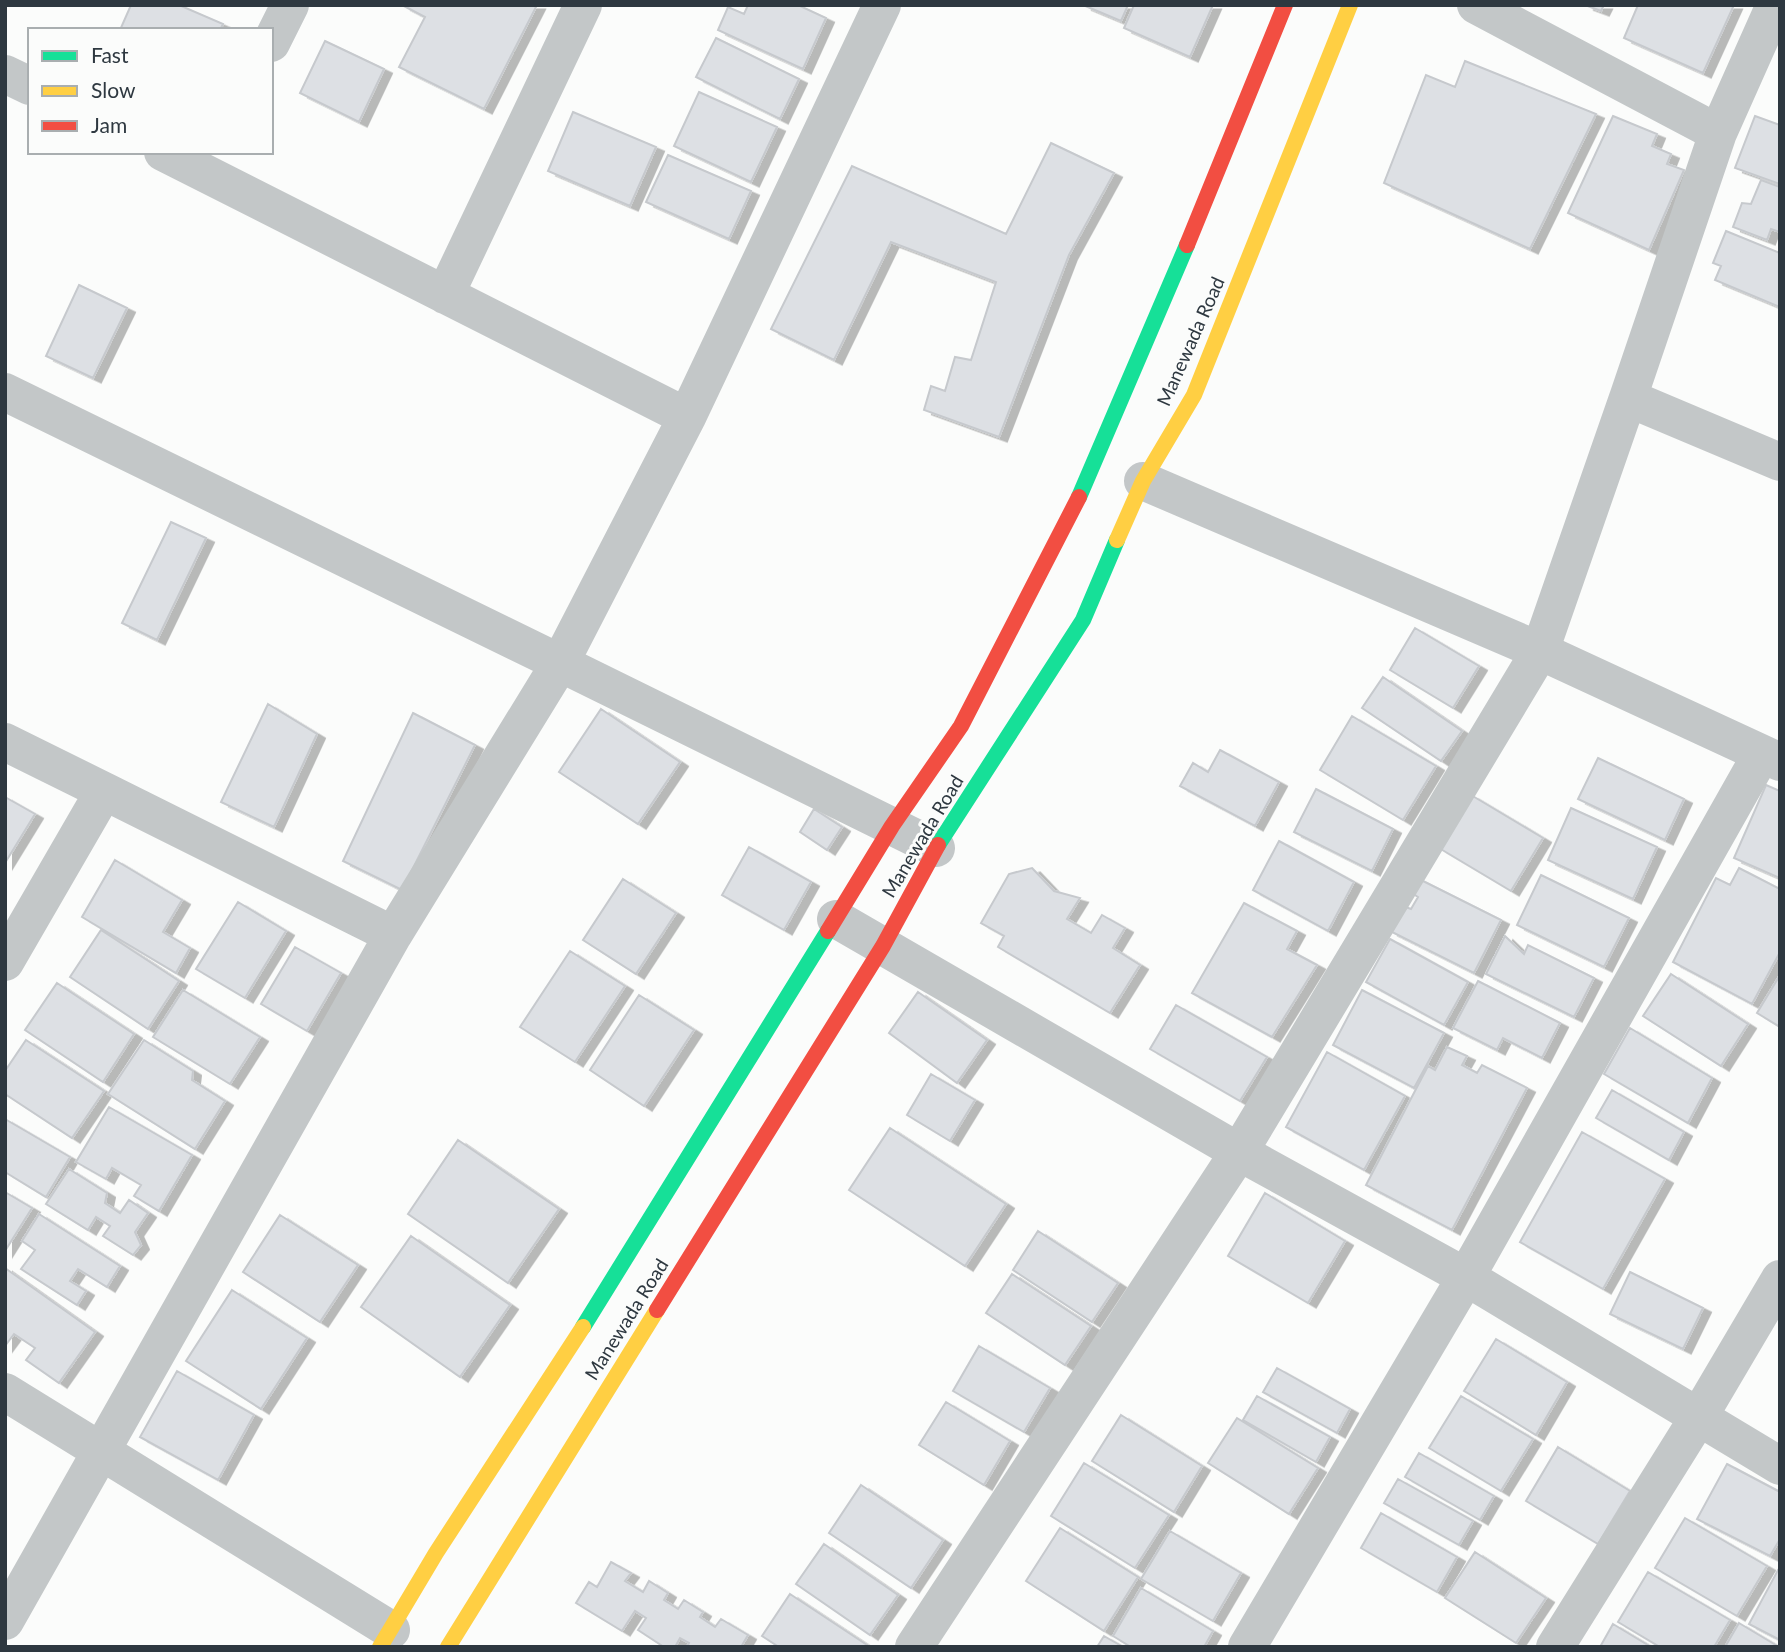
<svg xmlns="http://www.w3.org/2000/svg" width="1785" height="1652" font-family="Lato,sans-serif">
  <defs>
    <filter id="shadow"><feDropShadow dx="8" dy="4.5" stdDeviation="0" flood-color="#0004"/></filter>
  </defs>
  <rect width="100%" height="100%" fill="#fbfcfb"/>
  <path fill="#dde0e4" stroke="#c6c9cd" stroke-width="2" filter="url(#shadow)" d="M131,5H179L223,24L220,30H120Z
    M402,5H537L484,109L399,67L425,17Z
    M748,5H798L826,18L803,69L718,30L728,7L744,14Z
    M1083,5H1128L1121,21Z
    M1134,5H1213L1190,57L1124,28Z
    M1585,5H1604L1601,11Z
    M1638,5H1734L1703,73L1624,38Z
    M716,38L799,79L780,119L696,77Z
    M325,41L384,69L359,122L300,93Z
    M1465,61L1596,114L1530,249L1384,183L1426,75L1455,87Z
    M699,92L777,127L751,182L674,146Z
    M573,112L656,147L630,206L548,171Z
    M1613,116L1657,134L1652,146L1671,154L1667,164L1684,170L1649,250L1568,213Z
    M1755,116L1780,125V184L1735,168Z
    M1051,143L1114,173L1069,255L999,437L924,410L931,386L945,391L955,357L971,360L996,282L891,242L834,360L771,329L852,166L1006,234Z
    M668,155L751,191L729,239L646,202Z
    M1761,180L1780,187V232L1771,229L1767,240L1733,227L1742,203L1751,204Z
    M1726,231L1780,253V307L1715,280L1721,266L1713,263Z
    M79,285L127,308L93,378L46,356Z
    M171,522L206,538L157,640L122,623Z
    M1415,628L1479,666L1453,708L1390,670Z
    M1383,677L1462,731L1441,761L1362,708Z
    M268,704L317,734L274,827L221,802Z
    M601,709L680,762L638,824L559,772Z
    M413,713L475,745L402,890L343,861Z
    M1352,716L1436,766L1403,820L1320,770Z
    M1220,750L1279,782L1255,826L1180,786L1193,763L1208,772Z
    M1598,758L1684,799L1665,840L1578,799Z
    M1766,785L1780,791V878L1734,858Z
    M1316,789L1393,829L1372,871L1294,832Z
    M1471,795L1543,838L1511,891L1439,848Z
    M5,797L35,814L5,863Z
    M1571,808L1657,847L1633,899L1548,860Z
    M814,809L842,827L827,850L800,832Z
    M1279,841L1354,882L1328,931L1253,890Z
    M749,847L811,882L784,930L722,895Z
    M115,860L182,900L163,932L190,948L176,973L82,917Z
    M1032,868L1054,891L1080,898L1067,919L1091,933L1102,915L1125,928L1113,948L1140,965L1110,1013L998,947L1004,936L981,923L1009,874Z
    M1739,868L1780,889V952L1752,1004L1673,962L1716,878L1730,885Z
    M1541,875L1629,918L1604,967L1517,925Z
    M1417,878L1501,920L1474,973L1390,931L1403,906L1411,909L1418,897L1410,892Z
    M623,879L676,913L636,974L583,940Z
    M238,902L286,931L245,998L196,969Z
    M1244,903L1297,931L1287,949L1317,965L1272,1037L1192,993Z
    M101,930L179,981L148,1029L70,977Z
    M1505,936L1524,954L1528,945L1594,978L1574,1017L1486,974Z
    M1390,939L1468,982L1444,1025L1366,982Z
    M295,947L341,973L307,1031L261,1004Z
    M570,951L625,986L575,1062L520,1027Z
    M1671,974L1748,1024L1721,1066L1643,1016Z
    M1780,975V1027L1757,1013Z
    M1478,981L1560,1023L1542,1058L1503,1038L1497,1050L1453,1028Z
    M57,983L134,1034L103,1082L25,1030Z
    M183,990L260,1037L230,1084L153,1037Z
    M1362,990L1444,1033L1414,1088L1333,1045Z
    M918,992L987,1040L957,1083L889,1033Z
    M639,995L694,1030L644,1106L590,1070Z
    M1176,1005L1267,1057L1240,1101L1150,1049Z
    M1630,1028L1712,1078L1688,1123L1604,1074Z
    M26,1040L104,1091L72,1138L5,1094V1071Z
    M144,1040L193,1071L192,1080L225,1101L195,1149L108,1094Z
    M1447,1047L1467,1056L1462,1065L1477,1073L1482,1065L1527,1088L1452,1230L1366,1185L1428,1066L1435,1070Z
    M1327,1052L1405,1096L1364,1170L1286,1127Z
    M931,1074L975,1100L950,1141L907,1115Z
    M1612,1090L1684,1132L1669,1160L1596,1118Z
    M109,1107L192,1155L159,1211L134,1196L141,1185L112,1168L106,1179L76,1162Z
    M5,1119L70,1157L46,1197L5,1172Z
    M890,1128L1006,1204L965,1266L849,1190Z
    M1582,1132L1665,1179L1603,1289L1520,1242Z
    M458,1140L559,1209L508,1283L408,1214Z
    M69,1169L107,1193L105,1203L120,1213L129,1200L148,1213L135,1232L141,1245L133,1255L103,1236L110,1226L96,1217L88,1230L46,1204Z
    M5,1192L32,1208L5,1251Z
    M1265,1193L1345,1241L1308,1303L1228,1256Z
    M39,1214L120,1266L107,1287L78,1269L70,1281L86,1291L77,1305L21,1269L35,1250L22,1241Z
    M280,1215L358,1265L320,1322L243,1272Z
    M1038,1231L1118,1283L1092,1322L1013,1270Z
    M411,1236L510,1305L460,1377L361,1307Z
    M5,1268L95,1332L59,1383L26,1360L35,1348L14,1334L5,1346Z
    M1630,1272L1703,1308L1683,1349L1610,1314Z
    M1012,1274L1091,1326L1065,1365L986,1313Z
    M232,1290L307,1338L261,1409L186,1361Z
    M1496,1339L1567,1382L1536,1435L1464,1391Z
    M979,1346L1050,1388L1024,1432L953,1391Z
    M1277,1368L1350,1409L1337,1433L1263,1392Z
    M177,1371L254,1415L218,1480L140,1437Z
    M1257,1396L1330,1437L1316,1462L1243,1420Z
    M1461,1396L1533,1439L1501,1491L1429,1448Z
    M946,1402L1010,1441L984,1485L919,1445Z
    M1121,1415L1202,1466L1174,1512L1092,1461Z
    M1237,1418L1318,1468L1289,1514L1208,1463Z
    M1558,1447L1630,1491L1598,1544L1526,1501Z
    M1419,1453L1494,1496L1480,1520L1405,1477Z
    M1084,1463L1169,1515L1135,1568L1051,1516Z
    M1727,1464L1780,1492V1539L1770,1556L1697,1519Z
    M1398,1479L1473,1521L1459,1545L1384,1503Z
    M861,1485L943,1540L911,1588L829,1533Z
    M1381,1513L1457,1557L1437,1592L1361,1548Z
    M1685,1518L1767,1566L1737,1616L1655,1568Z
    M1060,1528L1138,1577L1104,1631L1026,1581Z
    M1170,1531L1241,1573L1213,1621L1141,1579Z
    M824,1544L898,1595L870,1635L796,1584Z
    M1475,1552L1546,1598L1516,1643L1445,1598Z
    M611,1562L631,1573L625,1581L643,1592L649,1581L668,1593L664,1600L678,1609L684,1600L703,1612L700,1617L715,1627L721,1619L748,1635L741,1647H687L689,1643L680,1638L675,1647H664L638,1630L646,1618L635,1611L622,1631L576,1603L589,1582L597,1587Z
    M1778,1570L1780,1571V1640L1749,1624Z
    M1648,1572L1730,1620L1714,1647H1660L1618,1622Z
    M1141,1588L1213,1631L1204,1647H1131L1113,1636Z
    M790,1594L867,1645L866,1647H779L762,1636Z
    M1739,1623L1779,1647H1725Z
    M1613,1624L1651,1647H1600Z
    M1104,1636L1123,1647H1097Z"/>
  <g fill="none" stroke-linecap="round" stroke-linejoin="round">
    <path stroke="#c3c7c8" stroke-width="38" d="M1476,5L1718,133
      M1775,5L1718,133L1628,398L1780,462
      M271,43L290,5
      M5,74L30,86
      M445,295L583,5
      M5,392L560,663L687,417L163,152
      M687,417L882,5
      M1143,481L1540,651L1780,762
      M5,742L104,791
      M836,919L1239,1152L1466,1277L1780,1466
      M393,935L560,663L936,848
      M5,962L104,791L393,935L5,1621
      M5,1392L391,1630
      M914,1647L1239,1152L1540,651L1628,398
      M1247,1647L1466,1277L1761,755
      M1555,1647L1698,1418L1780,1279"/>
    <path stroke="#16e098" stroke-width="16" d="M1079,497L1187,245
      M938,845L1083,620L1117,540
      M583,1327L828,931"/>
    <path stroke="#ffcf43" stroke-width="16" d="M1117,540L1143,481L1194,395L1350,5
      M380,1647L436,1553L583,1327
      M448,1647L657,1310"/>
    <path stroke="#f24e42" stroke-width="16" d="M1187,245L1285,5
      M828,931L892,826L961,726L1079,497
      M657,1310L883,946L938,845"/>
  </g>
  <g text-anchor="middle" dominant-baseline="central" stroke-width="6" stroke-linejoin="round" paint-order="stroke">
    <g font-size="19" fill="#2e3840" stroke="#fbfcfb">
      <text transform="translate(1190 341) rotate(-66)">Manewada Road</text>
      <text transform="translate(922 836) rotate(-59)">Manewada Road</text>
      <text transform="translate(626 1319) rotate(-58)">Manewada Road</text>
    </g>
  </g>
  <rect width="1785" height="1652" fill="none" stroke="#2e3840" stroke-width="14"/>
  <rect x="28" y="28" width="245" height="126" fill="#fbfcfb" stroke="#a9aeb0" stroke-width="2"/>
  <rect x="42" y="51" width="35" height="10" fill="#16e098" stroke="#a9aeb0" stroke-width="2"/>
  <text x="91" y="63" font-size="21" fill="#2e3840">Fast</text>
  <rect x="42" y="86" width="35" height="10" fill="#ffcf43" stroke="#a9aeb0" stroke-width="2"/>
  <text x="91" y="98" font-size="21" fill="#2e3840">Slow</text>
  <rect x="42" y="121" width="35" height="10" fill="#f24e42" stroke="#a9aeb0" stroke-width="2"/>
  <text x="91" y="133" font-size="21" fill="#2e3840">Jam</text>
</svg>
